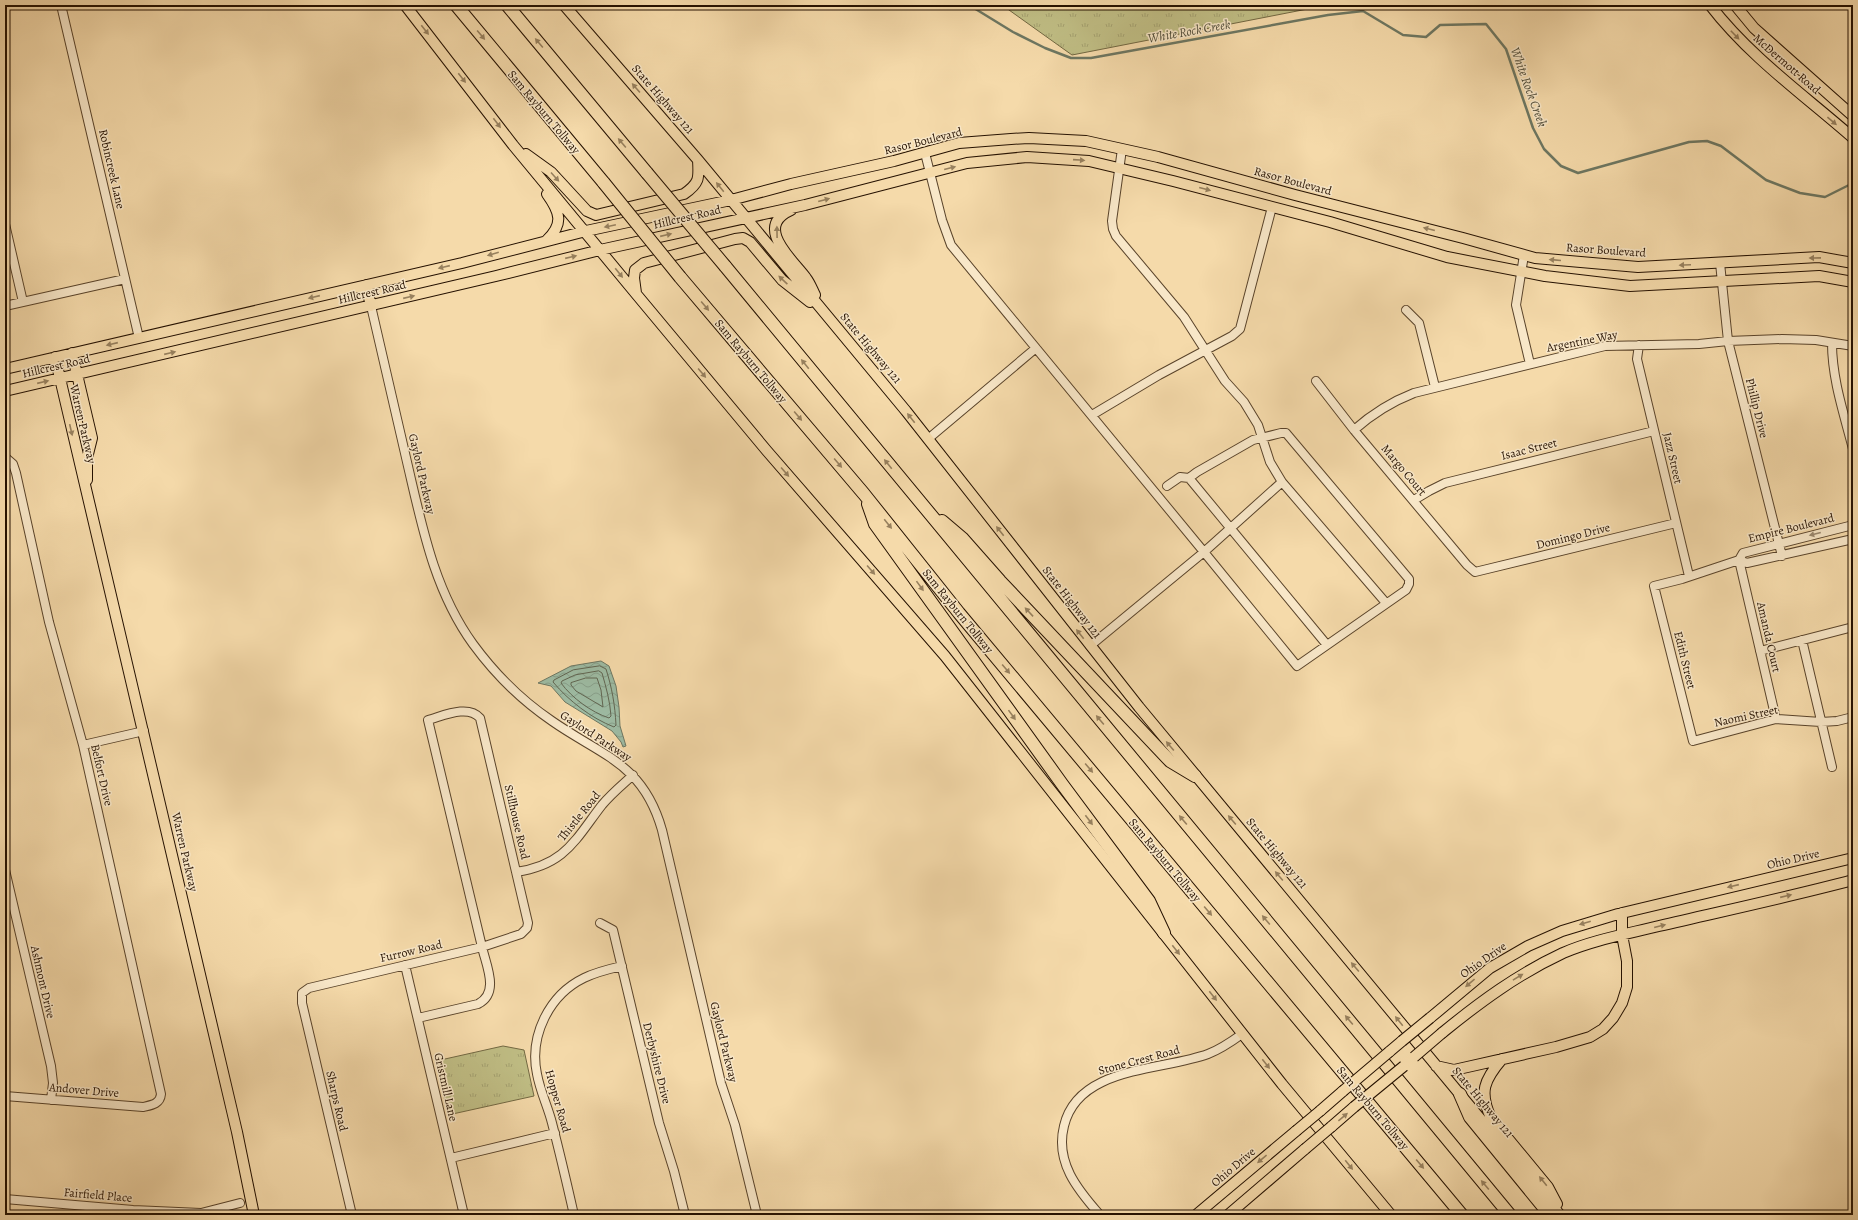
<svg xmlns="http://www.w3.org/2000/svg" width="1858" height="1220" font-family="Alegreya,serif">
  <defs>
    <pattern id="park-tufts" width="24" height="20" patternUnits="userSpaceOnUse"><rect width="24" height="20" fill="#c0be85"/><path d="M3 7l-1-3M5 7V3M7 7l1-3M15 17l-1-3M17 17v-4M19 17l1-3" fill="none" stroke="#a5a271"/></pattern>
    <pattern id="water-waves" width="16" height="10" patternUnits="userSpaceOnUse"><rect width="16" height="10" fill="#9dbba3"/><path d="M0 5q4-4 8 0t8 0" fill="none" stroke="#87a08b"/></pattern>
  </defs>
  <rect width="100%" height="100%" fill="#f5daaa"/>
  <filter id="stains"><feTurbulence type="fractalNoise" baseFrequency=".005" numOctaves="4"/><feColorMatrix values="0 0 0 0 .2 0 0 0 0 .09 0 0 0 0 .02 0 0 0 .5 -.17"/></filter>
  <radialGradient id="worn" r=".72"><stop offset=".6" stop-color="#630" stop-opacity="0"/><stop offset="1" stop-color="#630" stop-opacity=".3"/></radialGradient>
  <path fill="url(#park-tufts)" stroke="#726842" d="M1002,5H1328L1072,55Z
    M503,1046L524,1050L534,1096L448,1115L436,1061Z"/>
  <path fill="url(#water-waves)" stroke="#6d7762" d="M601,661L609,666L616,686L619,707L620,726L626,746L623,747L621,742L612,731L565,702L551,686L538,683L571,666Z"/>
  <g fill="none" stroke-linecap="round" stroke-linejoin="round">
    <path stroke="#616652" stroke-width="1" d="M600,666L606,669C612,688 615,705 616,725L614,727C591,718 569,701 553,682L554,680L573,670Z
      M599,671L602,673C606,687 610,701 611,716L609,718C591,712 572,698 561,683L562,681L575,675Z
      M586,678H597L601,690L603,707L576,691L571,685V683Z"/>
    <path stroke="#6d7762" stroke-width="2.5" d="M969,5L1013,32L1045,48L1071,58H1091L1328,15L1363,11L1403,35L1426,37L1440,25L1486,24L1506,49L1533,128L1544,149L1561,166L1578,173L1689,142L1707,141L1721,146L1766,180L1800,193L1825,197L1853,183"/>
    <defs>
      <path id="minor" d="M61,5L139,338
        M1122,149L1112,221L1113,229L1116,236L1184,317L1225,381L1244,402L1258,425L1270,462L1282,482
        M925,153L942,220L951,245L1204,552L1090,646
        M5,224L23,302
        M1524,255L1516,305L1530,364
        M1720,263L1728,341L1782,556
        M5,306L125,279
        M371,306C383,358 395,410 407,462C422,526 434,590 473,644C495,674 521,700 552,721C602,756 643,763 662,830L721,1083L735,1125L757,1215
        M1406,310L1419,323L1435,387
        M1832,343C1832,379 1844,414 1853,449
        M1639,345L1637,359L1689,576
        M1316,381L1354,430L1467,565L1475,572L1676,523
        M1092,415L1159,375L1232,336L1240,329L1272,207
        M1354,430C1372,414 1391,402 1414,393L1605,346L1699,344L1728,341L1782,339L1816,340L1853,346
        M928,439L1036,348
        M5,457L13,464L16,473L49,622L83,745L161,1094C160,1104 152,1105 143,1107L5,1096
        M1189,478L1327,645
        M1167,486L1180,477L1189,478L1197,472L1253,440L1281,433H1286L1409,579V584L1406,590L1297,666L1204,552L1282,482L1386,603
        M1414,500L1429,491L1445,483L1654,431
        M1853,525L1743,553L1739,560L1682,579L1654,586L1693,741L1776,719L1821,722L1837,721L1853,717
        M1739,560L1776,719
        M1739,560L1747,563L1853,539
        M1802,640L1832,767
        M1760,651L1853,627
        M83,745L144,731
        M5,870L51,1066L53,1083L51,1100
        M516,872C565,865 575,840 602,805C611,794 622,785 633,775
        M600,923L613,930L659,1123L674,1171L685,1215
        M405,965L464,1215
        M451,1158L555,1133
        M5,1199L133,1210L201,1213L240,1203
        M352,1215L302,1003V993L309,988L482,947L521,934L527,928L528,923L480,718C468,704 443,716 428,720L482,947C486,965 500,993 478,1004L418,1018
        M574,1215C567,1184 560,1154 552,1123C548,1107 540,1091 537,1074C529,1036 549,995 584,978C596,972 609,969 622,966
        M1100,1215C1077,1189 1055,1162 1064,1126C1078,1066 1162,1071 1208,1054C1221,1049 1231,1042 1242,1034"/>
      <path id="major" d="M405,5L513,145L637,295L767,451L945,656L1282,1084L1391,1215
        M564,5L698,160L906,411L1139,707L1560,1215
        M1710,5C1750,57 1804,95 1853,138
        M1735,5L1754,28L1853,116
        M526,154L551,172L587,211L596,215L684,194C700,183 699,178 698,160
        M547,194C560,212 564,224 547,240
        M791,210C753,227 793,260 806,278C810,283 812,289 815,295
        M366,285L371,306
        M636,293L634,278L635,270L644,263L735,239L743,238L750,242L782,280L810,302
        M72,353L92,438L87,458V480
        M55,357L237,1132L254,1215
        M5,369L462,263L586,231L731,200L791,184L894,161L959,143L1011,139L1029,138L1086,141L1158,157L1295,195L1463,238L1535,258L1638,267L1819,257L1853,263
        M5,391L496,276L600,250L805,205L967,163L1027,157L1089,161L1173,181L1330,222L1447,257L1545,276L1630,286L1819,276L1853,282
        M1430,1018L1490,968L1528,946L1562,931L1618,914L1853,858
        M1442,1033C1480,1002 1518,974 1563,953C1593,940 1627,934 1659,926C1723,911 1789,897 1853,880
        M1389,1052L1402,1041
        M1502,1059C1484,1080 1479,1092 1491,1118L1548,1187L1557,1204
        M1436,1066L1454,1070L1556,1047L1590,1037L1603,1029L1613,1018L1622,1003L1627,987V961L1622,935V913
        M1320,1111L1343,1091
        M1331,1127L1354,1107
        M1196,1215L1296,1131
        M1228,1215L1305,1149"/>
      <path id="highway" d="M456,5L604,183
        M507,5L647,173
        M725,266L1510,1215
        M680,277L864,494L959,613L1462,1215
        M868,504L875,524L1062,784L1149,901L1164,933
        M942,521L962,538L1000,581L1170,761L1195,776
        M1460,1094L1470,1117L1550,1215"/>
    </defs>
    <use href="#minor" stroke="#59432a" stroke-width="10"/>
    <use href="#major" stroke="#251100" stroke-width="12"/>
    <use href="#highway" stroke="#251100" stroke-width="14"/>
    <use href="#minor" stroke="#f8e7c8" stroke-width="8"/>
    <use href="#major" stroke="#f5daaa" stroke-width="10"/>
    <use href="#highway" stroke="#f5daaa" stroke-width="12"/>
    <defs>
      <path id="major-bridge" d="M1402,1041L1430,1018
        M1414,1057L1442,1033
        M1343,1091L1389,1052
        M1354,1107L1404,1066
        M1296,1131L1320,1111
        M1305,1149L1331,1127"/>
      <path id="highway-bridge" d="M647,173L725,266
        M604,183L680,277"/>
    </defs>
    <use href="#major-bridge" stroke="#251100" stroke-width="12" stroke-linecap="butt"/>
    <use href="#highway-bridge" stroke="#251100" stroke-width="14" stroke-linecap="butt"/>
    <use href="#major-bridge" stroke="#f5daaa" stroke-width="10"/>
    <use href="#highway-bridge" stroke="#f5daaa" stroke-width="12"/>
  </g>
  <defs><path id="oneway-solid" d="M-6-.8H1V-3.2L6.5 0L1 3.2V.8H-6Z"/></defs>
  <g fill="#97805e">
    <use href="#oneway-solid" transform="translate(425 30) rotate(52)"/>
    <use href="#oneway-solid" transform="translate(481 35) rotate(50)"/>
    <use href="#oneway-solid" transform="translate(1735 35) rotate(46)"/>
    <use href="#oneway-solid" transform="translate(539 43) rotate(-130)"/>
    <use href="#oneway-solid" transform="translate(462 78) rotate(52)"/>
    <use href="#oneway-solid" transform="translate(636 88) rotate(-131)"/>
    <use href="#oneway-solid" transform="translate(1832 121) rotate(40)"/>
    <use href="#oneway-solid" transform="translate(497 123) rotate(53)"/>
    <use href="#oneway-solid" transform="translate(622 143) rotate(-130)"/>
    <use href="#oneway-solid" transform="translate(1079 160) rotate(4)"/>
    <use href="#oneway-solid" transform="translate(950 168) rotate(-14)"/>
    <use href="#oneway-solid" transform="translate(555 177) rotate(48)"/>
    <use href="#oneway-solid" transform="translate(720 187) rotate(-129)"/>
    <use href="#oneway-solid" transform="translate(1205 189) rotate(15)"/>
    <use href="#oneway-solid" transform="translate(824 200) rotate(-15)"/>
    <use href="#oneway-solid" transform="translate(610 226) rotate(168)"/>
    <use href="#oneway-solid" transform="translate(1429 229) rotate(-166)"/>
    <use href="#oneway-solid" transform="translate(777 232) rotate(-91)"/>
    <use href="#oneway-solid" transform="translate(666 235) rotate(-13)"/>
    <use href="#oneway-solid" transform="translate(493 254) rotate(164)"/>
    <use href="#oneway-solid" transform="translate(571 257) rotate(-13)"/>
    <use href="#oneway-solid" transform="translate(1815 258) rotate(179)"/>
    <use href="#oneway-solid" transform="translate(1555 260) rotate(-175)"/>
    <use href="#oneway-solid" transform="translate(1685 265) rotate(178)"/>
    <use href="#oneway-solid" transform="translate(444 267) rotate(167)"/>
    <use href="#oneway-solid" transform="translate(619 273) rotate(51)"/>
    <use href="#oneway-solid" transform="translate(783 280) rotate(-137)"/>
    <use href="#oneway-solid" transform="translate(314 297) rotate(167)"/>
    <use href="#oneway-solid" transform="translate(409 297) rotate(-13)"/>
    <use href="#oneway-solid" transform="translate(705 306) rotate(50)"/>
    <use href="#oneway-solid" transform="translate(112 344) rotate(167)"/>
    <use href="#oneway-solid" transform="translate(170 353) rotate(-13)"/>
    <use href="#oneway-solid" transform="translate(805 364) rotate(-129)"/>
    <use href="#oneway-solid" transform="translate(702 373) rotate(50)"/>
    <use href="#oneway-solid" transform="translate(43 382) rotate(-13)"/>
    <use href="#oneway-solid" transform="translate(798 416) rotate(50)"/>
    <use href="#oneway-solid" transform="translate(911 418) rotate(-128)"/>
    <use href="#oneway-solid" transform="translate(71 430) rotate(77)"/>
    <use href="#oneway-solid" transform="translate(838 463) rotate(50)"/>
    <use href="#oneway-solid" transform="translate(888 464) rotate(-129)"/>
    <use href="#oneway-solid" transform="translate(785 472) rotate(49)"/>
    <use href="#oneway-solid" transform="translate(888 524) rotate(51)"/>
    <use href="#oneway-solid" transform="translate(1000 531) rotate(-128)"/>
    <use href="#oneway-solid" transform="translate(871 570) rotate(49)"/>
    <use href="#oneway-solid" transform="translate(920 586) rotate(54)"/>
    <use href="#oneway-solid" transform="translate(1029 612) rotate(-133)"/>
    <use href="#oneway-solid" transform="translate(1080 634) rotate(-128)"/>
    <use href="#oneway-solid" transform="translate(1006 669) rotate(50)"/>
    <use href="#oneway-solid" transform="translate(1012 715) rotate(54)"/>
    <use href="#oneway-solid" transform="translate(1100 720) rotate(-130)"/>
    <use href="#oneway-solid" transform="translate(1170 746) rotate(-130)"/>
    <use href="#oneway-solid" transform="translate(1089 768) rotate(50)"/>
    <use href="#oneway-solid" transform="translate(1089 820) rotate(53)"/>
    <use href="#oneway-solid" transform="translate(1183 820) rotate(-130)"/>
    <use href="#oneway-solid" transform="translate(1232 820) rotate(-130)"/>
    <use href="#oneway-solid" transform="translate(1279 876) rotate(-130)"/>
    <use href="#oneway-solid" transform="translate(1733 886) rotate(167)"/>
    <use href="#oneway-solid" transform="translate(1786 896) rotate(-13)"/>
    <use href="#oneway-solid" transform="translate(1208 911) rotate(50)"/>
    <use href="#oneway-solid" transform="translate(1266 920) rotate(-130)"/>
    <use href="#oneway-solid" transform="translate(1585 923) rotate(164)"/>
    <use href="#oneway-solid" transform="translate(1660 926) rotate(-14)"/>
    <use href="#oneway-solid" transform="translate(1176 950) rotate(52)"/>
    <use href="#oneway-solid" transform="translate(1355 967) rotate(-130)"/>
    <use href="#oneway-solid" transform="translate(1518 977) rotate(-31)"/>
    <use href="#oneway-solid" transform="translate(1470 983) rotate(140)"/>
    <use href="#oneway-solid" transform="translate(1213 996) rotate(52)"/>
    <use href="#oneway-solid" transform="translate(1349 1020) rotate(-130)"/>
    <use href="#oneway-solid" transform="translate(1399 1021) rotate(-129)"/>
    <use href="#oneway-solid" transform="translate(1266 1064) rotate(52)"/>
    <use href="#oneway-solid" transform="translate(1343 1117) rotate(-40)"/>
    <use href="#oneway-solid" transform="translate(1262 1159) rotate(140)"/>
    <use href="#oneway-solid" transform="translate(1420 1164) rotate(50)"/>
    <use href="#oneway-solid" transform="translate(1349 1165) rotate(51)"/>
    <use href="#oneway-solid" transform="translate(1543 1181) rotate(-129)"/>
    <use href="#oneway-solid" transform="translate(1485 1185) rotate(-130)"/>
  </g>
  <use fill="#99876e" href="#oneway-solid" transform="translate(1815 534) rotate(166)"/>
  <g text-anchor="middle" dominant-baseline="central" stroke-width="3" stroke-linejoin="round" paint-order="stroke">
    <g font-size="12" fill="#251100" stroke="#f8e7c8">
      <text transform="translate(1787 64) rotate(41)">McDermott Road</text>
      <text transform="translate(663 99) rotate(49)">State Highway 121</text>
      <text transform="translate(544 112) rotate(50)">Sam Rayburn Tollway</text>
      <text transform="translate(923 141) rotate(-14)">Rasor Boulevard</text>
      <text transform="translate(112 169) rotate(77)">Robincreek Lane</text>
      <text transform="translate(1293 181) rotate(15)">Rasor Boulevard</text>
      <text transform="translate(687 217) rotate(-13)">Hillcrest Road</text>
      <text transform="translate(1606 250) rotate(4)">Rasor Boulevard</text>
      <text transform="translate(372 292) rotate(-13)">Hillcrest Road</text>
      <text transform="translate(1582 341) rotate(-11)">Argentine Way</text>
      <text transform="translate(871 348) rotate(50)">State Highway 121</text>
      <text transform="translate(751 361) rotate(50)">Sam Rayburn Tollway</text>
      <text transform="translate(56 366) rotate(-13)">Hillcrest Road</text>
      <text transform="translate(1757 408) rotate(76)">Phillip Drive</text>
      <text transform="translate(83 424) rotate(77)">Warren Parkway</text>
      <text transform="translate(1529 449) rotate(-14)">Isaac Street</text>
      <text transform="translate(1673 458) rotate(77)">Jazz Street</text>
      <text transform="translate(1404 470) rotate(50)">Margo Court</text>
      <text transform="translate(422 474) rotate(77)">Gaylord Parkway</text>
      <text transform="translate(1791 528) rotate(-14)">Empire Boulevard</text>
      <text transform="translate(1573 536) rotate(-14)">Domingo Drive</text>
      <text transform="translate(1072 602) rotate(52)">State Highway 121</text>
      <text transform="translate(958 611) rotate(51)">Sam Rayburn Tollway</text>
      <text transform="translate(1769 637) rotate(77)">Amanda Court</text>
      <text transform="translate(1685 660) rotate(76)">Edith Street</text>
      <text transform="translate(1746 716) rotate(-12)">Naomi Street</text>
      <text transform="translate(596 736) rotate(33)">Gaylord Parkway</text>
      <text transform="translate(102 775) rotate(77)">Belfort Drive</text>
      <text transform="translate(579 816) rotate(-51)">Thistle Road</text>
      <text transform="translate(517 822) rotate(77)">Stillhouse Road</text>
      <text transform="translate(185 852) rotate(77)">Warren Parkway</text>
      <text transform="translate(1277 853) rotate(50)">State Highway 121</text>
      <text transform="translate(1793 859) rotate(-13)">Ohio Drive</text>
      <text transform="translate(1165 860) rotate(50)">Sam Rayburn Tollway</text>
      <text transform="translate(411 951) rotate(-13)">Furrow Road</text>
      <text transform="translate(1483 960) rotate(-35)">Ohio Drive</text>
      <text transform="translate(43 982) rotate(77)">Ashmont Drive</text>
      <text transform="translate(724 1042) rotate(76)">Gaylord Parkway</text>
      <text transform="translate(1139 1060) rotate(-15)">Stone Crest Road</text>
      <text transform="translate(657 1063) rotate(76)">Derbyshire Drive</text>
      <text transform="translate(446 1087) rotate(77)">Gristmill Lane</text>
      <text transform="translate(84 1090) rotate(5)">Andover Drive</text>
      <text transform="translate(337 1101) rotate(77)">Sharps Road</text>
      <text transform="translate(558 1101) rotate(74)">Hopper Road</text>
      <text transform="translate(1483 1102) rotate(50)">State Highway 121</text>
      <text transform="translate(1373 1108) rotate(50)">Sam Rayburn Tollway</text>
      <text transform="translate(1233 1167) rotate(-40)">Ohio Drive</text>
      <text transform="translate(98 1195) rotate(5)">Fairfield Place</text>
    </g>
    <g font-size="13" font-style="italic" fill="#4f4c39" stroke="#f8e7c8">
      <text transform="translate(1189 31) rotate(-10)">White Rock Creek</text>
      <text transform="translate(1529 87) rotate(70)">White Rock Creek</text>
    </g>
  </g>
  <rect width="1858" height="1220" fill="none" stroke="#f5daaa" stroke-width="20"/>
  <rect x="6" y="6" width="1846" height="1208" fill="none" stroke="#251100" stroke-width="2"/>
  <rect x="10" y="10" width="1838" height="1200" fill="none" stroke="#251100"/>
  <rect width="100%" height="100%" filter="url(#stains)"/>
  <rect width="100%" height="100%" fill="url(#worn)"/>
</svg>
